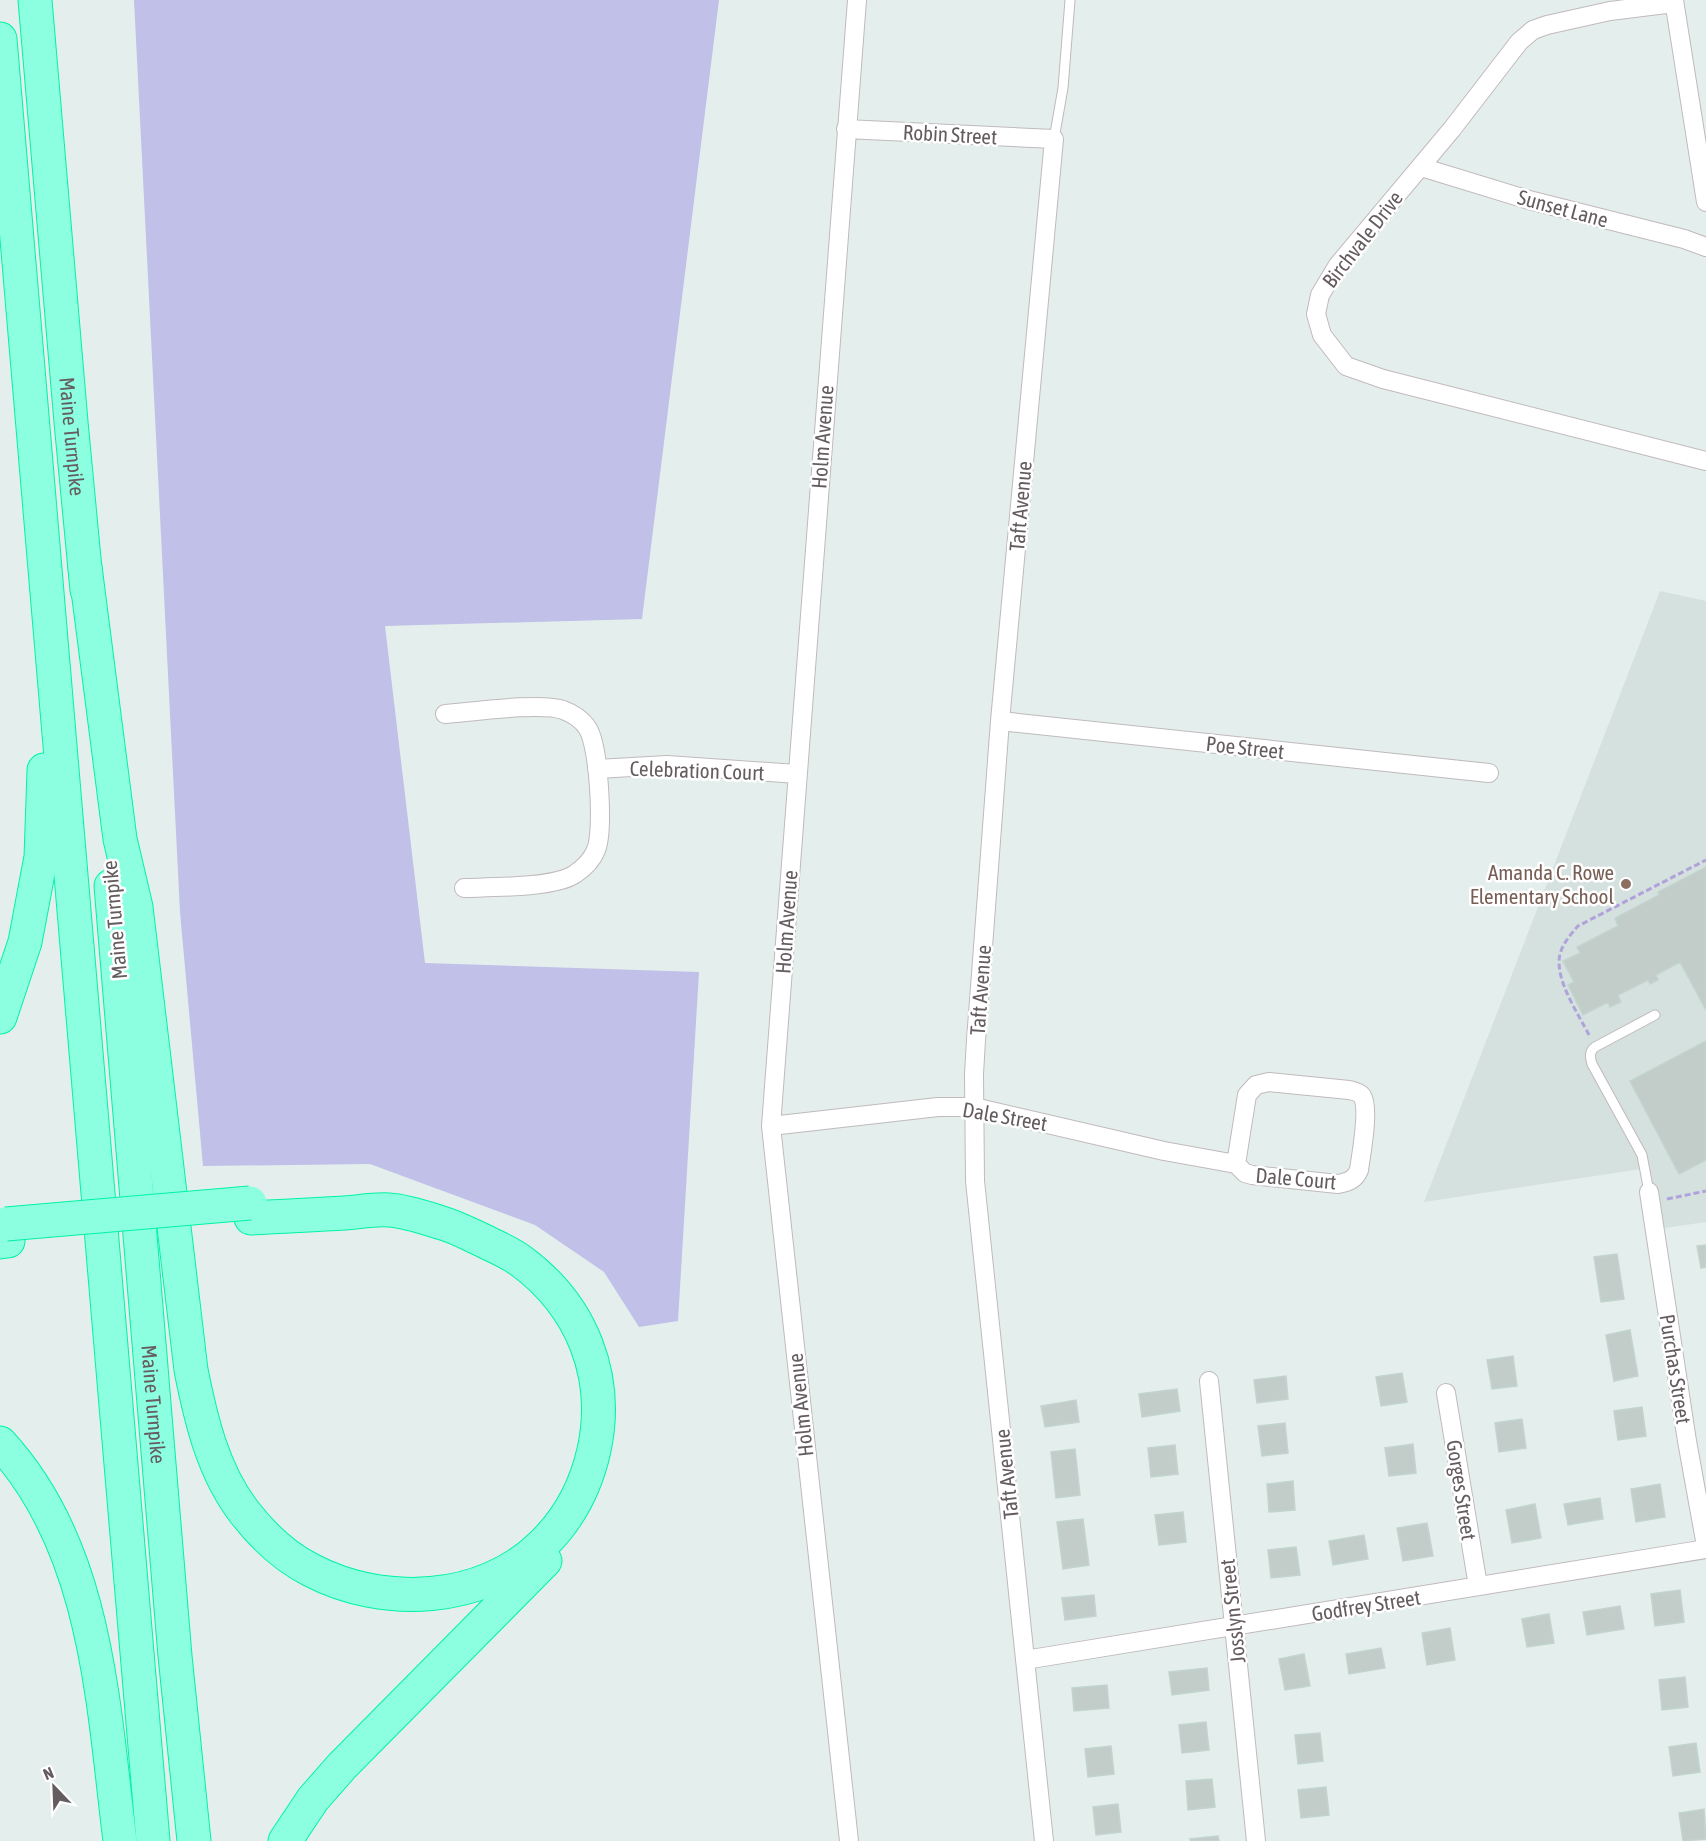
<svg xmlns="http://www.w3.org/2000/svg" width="1706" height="1841" font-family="'Asap Condensed',sans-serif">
  <rect width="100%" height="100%" fill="#e4efed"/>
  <path fill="#d5e1df" d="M1660,591L1706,601V1222L1658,1229L1648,1168L1424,1202Z"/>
  <path fill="#c0c0e8" d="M134,0H719L642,619L385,626L425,963L699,972L678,1321L639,1327L604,1272L535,1225L370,1164L203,1166L180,912Z"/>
  <path fill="#c2cdc9" stroke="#c2d4ce" stroke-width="1.5" d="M1706,867V1010L1680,962L1656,975L1658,980L1650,984L1648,980L1618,995L1621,1002L1610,1007L1608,1002L1583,1015L1568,985L1574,982L1563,961L1580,953L1577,947L1618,926L1615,918L1659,895L1658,892Z
    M1706,1041V1160L1679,1174L1630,1081Z
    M1706,1245V1267L1701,1268L1697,1246Z
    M1617,1254L1624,1299L1601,1302L1594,1257Z
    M1630,1330L1638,1376L1614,1381L1606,1335Z
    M1513,1356L1517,1386L1492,1389L1487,1360Z
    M1402,1373L1407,1402L1381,1406L1376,1377Z
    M1286,1376L1288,1399L1257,1403L1254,1380Z
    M1177,1389L1180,1411L1142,1417L1139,1394Z
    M1076,1400L1079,1422L1045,1427L1041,1406Z
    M1642,1407L1646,1436L1618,1440L1614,1411Z
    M1522,1419L1526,1448L1499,1452L1495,1423Z
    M1285,1423L1288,1453L1262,1456L1258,1426Z
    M1413,1444L1416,1473L1389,1476L1385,1448Z
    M1175,1445L1178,1474L1151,1477L1148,1448Z
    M1075,1449L1080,1495L1056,1498L1051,1452Z
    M1293,1481L1295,1510L1269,1512L1267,1484Z
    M1660,1484L1665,1517L1636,1522L1631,1489Z
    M1600,1498L1603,1519L1568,1525L1564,1504Z
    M1535,1504L1541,1538L1512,1543L1506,1510Z
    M1183,1512L1186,1542L1159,1545L1155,1515Z
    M1083,1519L1089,1565L1063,1569L1057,1522Z
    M1427,1523L1433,1556L1403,1561L1397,1528Z
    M1364,1535L1368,1559L1333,1565L1329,1541Z
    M1296,1547L1300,1575L1271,1578L1268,1550Z
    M1680,1590L1684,1622L1655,1626L1651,1594Z
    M1094,1595L1096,1616L1065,1620L1062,1598Z
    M1620,1606L1624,1629L1587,1635L1583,1612Z
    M1549,1614L1554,1643L1527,1647L1522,1619Z
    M1450,1628L1455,1660L1427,1665L1422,1633Z
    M1381,1648L1385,1668L1349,1674L1346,1654Z
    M1304,1654L1310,1686L1285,1690L1279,1659Z
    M1207,1668L1209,1690L1172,1695L1169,1672Z
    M1685,1677L1688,1707L1662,1710L1659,1680Z
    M1107,1685L1109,1708L1074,1711L1072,1688Z
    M1206,1722L1209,1750L1182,1753L1179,1725Z
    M1320,1733L1323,1761L1298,1764L1295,1735Z
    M1696,1743L1700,1772L1673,1776L1669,1747Z
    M1111,1746L1114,1774L1088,1777L1085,1749Z
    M1212,1779L1215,1807L1188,1810L1186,1781Z
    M1326,1787L1329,1815L1301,1818L1298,1790Z
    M1118,1804L1121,1832L1096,1835L1093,1807Z
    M1704,1809L1706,1839L1683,1841L1679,1813Z
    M1218,1836L1219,1841H1191L1190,1839Z"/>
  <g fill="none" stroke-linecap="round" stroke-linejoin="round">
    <defs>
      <path id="lane" d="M1054,139L1063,88L1070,0
        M1649,1192L1642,1155L1592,1064C1590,1057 1589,1052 1595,1047L1655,1015"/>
      <path id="street" d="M1674,0L1706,202
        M1674,3L1610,11L1547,25L1533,30L1519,42L1452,129L1338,265L1320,295L1316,314L1322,335L1346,366L1383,379L1706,461
        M846,129L1054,139L1000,721L976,1040L974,1074L975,1181L1044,1841
        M1421,167L1529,200L1684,239L1706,247
        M445,714C471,712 542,702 563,710C572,713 583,720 588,729C599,747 604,831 596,850C592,860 584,868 575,874C555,888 491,887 464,888
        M1000,721L1489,773
        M597,769L667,765L797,774
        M1269,1082L1349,1090C1353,1091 1359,1092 1362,1096C1370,1108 1361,1155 1359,1170C1355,1180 1348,1182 1338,1184L1252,1175L1245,1173L1236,1164L1247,1095L1256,1085Z
        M771,1126L938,1107H974L1164,1151L1236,1164
        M1649,1192L1687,1441L1706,1546
        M1209,1381L1256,1841
        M1446,1393L1478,1586
        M1025,1660L1706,1549
        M849,1841L771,1126L857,0"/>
      <g id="highway">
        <path id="s1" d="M35,0L71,422L87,590"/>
        <path d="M0,39L153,1841"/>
        <path d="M85,567L120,839L136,907L191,1370C201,1420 213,1472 245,1513C263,1536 285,1557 311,1570C383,1608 483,1603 542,1545C570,1518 586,1486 594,1450C610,1376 582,1306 521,1261C509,1252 496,1247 482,1240C469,1234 456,1227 442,1223C426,1218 406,1211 389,1210C374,1209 359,1212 345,1213C313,1215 282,1216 251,1218"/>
        <path id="s2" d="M111,886L175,1656L194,1841"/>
        <path d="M0,1017L25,942L41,857L44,770"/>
        <path d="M0,1242L8,1241"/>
        <path d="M0,1443C98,1549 103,1706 120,1841"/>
        <path d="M285,1841L313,1799L342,1766L545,1561"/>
      </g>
    </defs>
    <use href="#lane" stroke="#c1b9bc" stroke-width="11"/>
    <use href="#street" stroke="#c1b9bc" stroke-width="20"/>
    <use href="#highway" stroke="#00f3a4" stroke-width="35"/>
    <path stroke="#b0a2da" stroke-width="3" stroke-dasharray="6 3" stroke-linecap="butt" d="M1589,1035C1578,1013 1554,979 1560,954C1563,943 1571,934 1578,926L1706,860
      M1667,1199L1706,1191"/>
    <use href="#lane" stroke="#fff" stroke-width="9"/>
    <use href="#street" stroke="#fff" stroke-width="18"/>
    <use href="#highway" stroke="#8bffe0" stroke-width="33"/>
    <defs>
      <path id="highway-bridge" d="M6,1224L250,1203"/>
    </defs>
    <use href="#highway-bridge" stroke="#00f3a4" stroke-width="35" stroke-linecap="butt"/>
    <use href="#highway-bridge" stroke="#8bffe0" stroke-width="33"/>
  </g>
  <circle fill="#8d6e63" stroke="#fff" stroke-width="2" cx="1626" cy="884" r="6"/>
  <g text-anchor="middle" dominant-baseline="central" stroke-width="5" stroke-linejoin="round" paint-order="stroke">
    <g font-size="21" fill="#655c60" stroke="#fff">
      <text transform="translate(950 134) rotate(3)">Robin Street</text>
      <text transform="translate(1563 208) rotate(15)">Sunset Lane</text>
      <text transform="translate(1362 239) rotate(-52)">Birchvale Drive</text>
      <text stroke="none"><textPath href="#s1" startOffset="438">Maine Turnpike</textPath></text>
      <text transform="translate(822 437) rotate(-86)">Holm Avenue</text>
      <text transform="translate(1020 506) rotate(-85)">Taft Avenue</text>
      <text transform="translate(1245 747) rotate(6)">Poe Street</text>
      <text transform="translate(697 770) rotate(2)">Celebration Court</text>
      <text transform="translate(114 920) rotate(-95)">Maine Turnpike</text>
      <text transform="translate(786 922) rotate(-86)">Holm Avenue</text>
      <text transform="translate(980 990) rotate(-86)">Taft Avenue</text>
      <text transform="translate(1005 1116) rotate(10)">Dale Street</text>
      <text transform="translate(1296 1178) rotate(5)">Dale Court</text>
      <text transform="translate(1676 1369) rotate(81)">Purchas Street</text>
      <text stroke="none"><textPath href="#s2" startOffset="520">Maine Turnpike</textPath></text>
      <text transform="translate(800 1405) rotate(-96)">Holm Avenue</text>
      <text transform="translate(1006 1474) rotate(-96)">Taft Avenue</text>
      <text transform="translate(1462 1490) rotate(81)">Gorges Street</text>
      <text transform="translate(1366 1605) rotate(-9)">Godfrey Street</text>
      <text transform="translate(1232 1611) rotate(-96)">Josslyn Street</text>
    </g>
    <g font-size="21" fill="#785e54" stroke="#fff" text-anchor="end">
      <text x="1614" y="872">Amanda C. Rowe<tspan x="1614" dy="24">Elementary School</tspan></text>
    </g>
  </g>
  <g transform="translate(54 1787) rotate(337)" stroke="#ffffff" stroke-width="4.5" paint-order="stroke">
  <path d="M0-4.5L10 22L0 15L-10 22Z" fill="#655c60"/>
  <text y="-9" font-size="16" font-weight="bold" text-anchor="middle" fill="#655c60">N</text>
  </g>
</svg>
